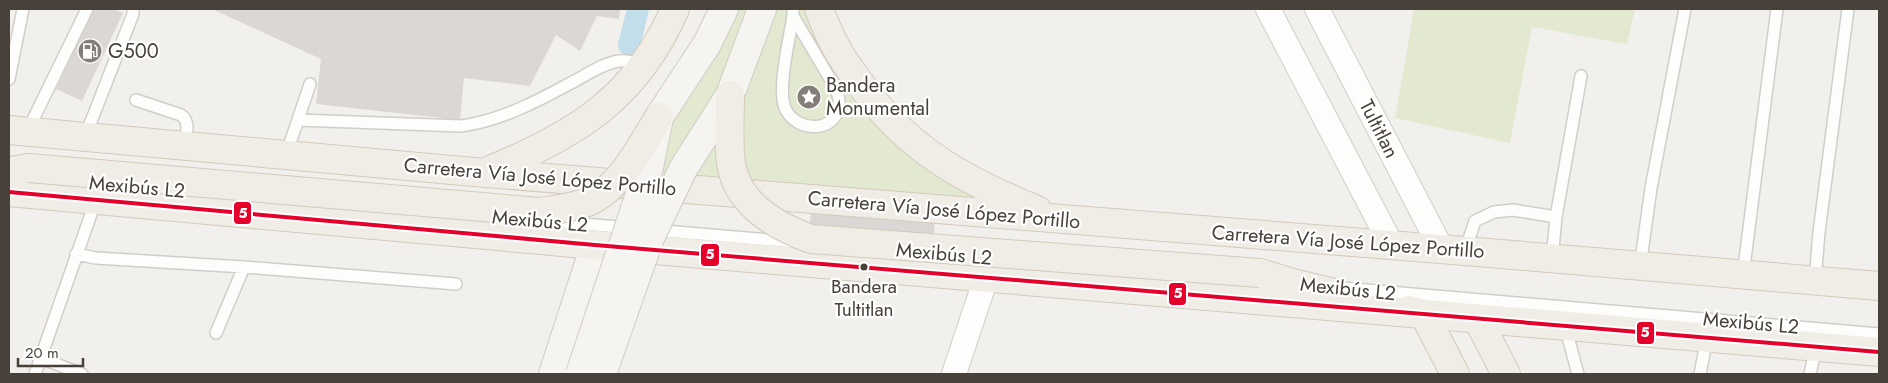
<svg xmlns="http://www.w3.org/2000/svg" width="1888" height="383" font-family="Jost,sans-serif">
  <rect width="100%" height="100%" fill="#f2f0ed"/>
  <path fill="#e2e9d0" d="M716,9H808L814,34L848,92L875,124L911,157L991,206L609,174Z
    M1414,9H1635L1627,44L1532,27L1510,143L1395,118Z"/>
  <g fill="none" stroke-linecap="round" stroke-linejoin="round">
    <path stroke="#c2deeb" stroke-width="22" d="M629,45L638,9"/>
  </g>
  <path fill="#dad7d4" d="M94,9H113L123,13L82,101L56,89Z
    M212,9H620L619,19L597,16L580,51L556,35L530,86L464,78L460,120L316,104L321,59Z
    M811,209L935,219L933,250L809,240Z"/>
  <g fill="none" stroke-linecap="round" stroke-linejoin="round">
    <defs>
      <path id="lane" d="M793,9V16C790,36 776,93 786,110C798,133 837,133 839,104C840,99 837,93 836,89L793,16
        M9,79L23,9
        M136,100L181,115C191,122 186,135 184,146
        M298,120L461,126C499,121 536,102 569,84C585,76 601,64 619,61C626,60 635,63 642,63
        M27,132L87,9
        M85,137L133,14V9
        M286,155L310,84
        M549,221L630,228
        M653,230L794,242
        M1465,251L1475,221L1494,212L1513,210L1556,217
        M76,254L96,258L244,267L456,284
        M1552,259L1556,217L1581,76
        M1640,267L1651,188L1685,9
        M1743,275L1777,9
        M1815,281L1819,232L1848,9
        M1331,287L1879,334
        M1565,326L1578,374
        M216,333L244,267
        M41,358L82,374
        M35,374L96,200
        M1700,374L1707,338
        M1810,374L1816,347"/>
      <path id="street" d="M1268,9L1392,246
        M1317,9L1442,250
        M954,374L986,278"/>
      <path id="secondary" d="M730,95L762,9
        M659,117L707,44L724,9
        M553,374L595,245"/>
      <path id="primary" d="M819,9C824,22 829,35 836,47C841,58 850,69 857,79C905,148 961,179 1037,210
        M9,130L485,173L1465,251L1879,286
        M490,170C576,135 637,97 675,9
        M9,171L29,168
        M9,192L595,245L1879,352
        M1260,273L1293,283L1331,292
        M1409,310L1424,314L1455,374
        M1477,318L1506,374"/>
    </defs>
    <use href="#lane" stroke="#d0cecb" stroke-width="14"/>
    <use href="#street" stroke="#d0cecb" stroke-width="26"/>
    <use href="#secondary" stroke="#d0ccc5" stroke-width="30"/>
    <use href="#primary" stroke="#d3cabc" stroke-width="30"/>
    <use href="#lane" stroke="#fdfdfc" stroke-width="11"/>
    <use href="#street" stroke="#fdfdfc" stroke-width="24"/>
    <use href="#secondary" stroke="#f6f4f1" stroke-width="28"/>
    <use href="#primary" stroke="#f0ede6" stroke-width="28"/>
    <defs>
      <path id="secondary-bridge" d="M580,374L649,167L659,118
        M602,374L649,240L683,169L730,95"/>
      <path id="primary-bridge" d="M730,95C730,117 728,141 731,164C738,205 776,226 811,239L1260,273
        M29,168L540,212C555,210 570,208 585,203C620,190 640,147 659,117"/>
    </defs>
    <use href="#secondary-bridge" stroke="#d0ccc5" stroke-width="30" stroke-linecap="butt"/>
    <use href="#primary-bridge" stroke="#d3cabc" stroke-width="30" stroke-linecap="butt"/>
    <use href="#secondary-bridge" stroke="#f6f4f1" stroke-width="28"/>
    <use href="#primary-bridge" stroke="#f0ede6" stroke-width="28"/>
    <defs>
      <path id="bus-1" d="M9,192L595,245L1879,352"/>
    </defs>
    <use href="#bus-1" stroke="#fff" stroke-width="8"/>
    <use href="#bus-1" stroke="#e4002b" stroke-width="4"/>
  </g>
  <defs>
    <symbol id="fuel-disc" viewBox="-11 -11 22 22"><circle r="9.5" fill="#837e78" stroke="#fff"/><path d="M-5.5-6h7V0h2V4h1.3V-2.5L3-4.5l.8-.8L6-3V5H2.5V1h-1V6h-7ZM-4.2-4.7v3.2H.2V-4.7Z" fill="#fff"/></symbol>
    <symbol id="sight-disc" viewBox="-11 -11 22 22"><circle r="9.5" fill="#837e78" stroke="#fff"/><path d="M0-6L1.8-2.2L6-1.7L2.9 1.2L3.7 5.4L0 3.3L-3.7 5.4L-2.9 1.2L-6-1.7L-1.8-2.2Z" fill="#fff"/></symbol>
  </defs>
  <g fill-rule="evenodd">
    <use href="#fuel-disc" x="76" y="37" width="28" height="28"/>
    <use href="#sight-disc" x="795" y="83" width="28" height="28"/>
  </g>
  <circle fill="#474139" stroke="#fff" stroke-width="2" cx="864" cy="267" r="4.5"/>
  <g text-anchor="middle" dominant-baseline="central" stroke-width="4.5" stroke-linejoin="round" paint-order="stroke">
    <g font-size="19" fill="#474139" stroke="#fff">
      <text x="864" y="286">Bandera<tspan x="864" dy="23">Tultitlan</tspan></text>
    </g>
    <g font-size="20" fill="#474139" stroke="#fff" text-anchor="start">
      <text x="108" y="51">G500</text>
      <text x="826" y="85">Bandera<tspan x="826" dy="23">Monumental</tspan></text>
    </g>
    <g font-size="20" fill="#474139" stroke="#fff">
      <text transform="translate(1379 129) rotate(63)">Tultitlan</text>
      <text transform="translate(540 177) rotate(5)">Carretera Vía José López Portillo</text>
      <text transform="translate(137 187) rotate(5)">Mexibús L2</text>
      <text transform="translate(944 210) rotate(5)">Carretera Vía José López Portillo</text>
      <text transform="translate(540 221) rotate(5)">Mexibús L2</text>
      <text transform="translate(1348 242) rotate(4)">Carretera Vía José López Portillo</text>
      <text transform="translate(944 254) rotate(5)">Mexibús L2</text>
      <text transform="translate(1348 289) rotate(6)">Mexibús L2</text>
      <text transform="translate(1751 323) rotate(5)">Mexibús L2</text>
    </g>
  </g>
  <g stroke="#fff" stroke-width="2">
    <rect x="233" y="201" width="19" height="24" rx="5" fill="#e4002b"/>
    <rect x="700" y="243" width="20" height="24" rx="5" fill="#e4002b"/>
    <rect x="1168" y="282" width="19" height="24" rx="5" fill="#e4002b"/>
    <rect x="1636" y="321" width="19" height="24" rx="5" fill="#e4002b"/>
  </g>
  <g font-size="14" text-anchor="middle" font-weight="bold" fill="#fff">
    <text x="243" y="218">5</text>
    <text x="710" y="259">5</text>
    <text x="1178" y="298">5</text>
    <text x="1645" y="337">5</text>
  </g>
  <rect width="1888" height="383" fill="none" stroke="#474139" stroke-width="20"/>
  <path d="M18 358v8h65v-8" fill="none" stroke="#474139" stroke-width="2.5"/>
  <text x="25" y="358" font-size="15" fill="#474139" stroke="#ffffff" stroke-width="4" paint-order="stroke">20 m</text>
</svg>
